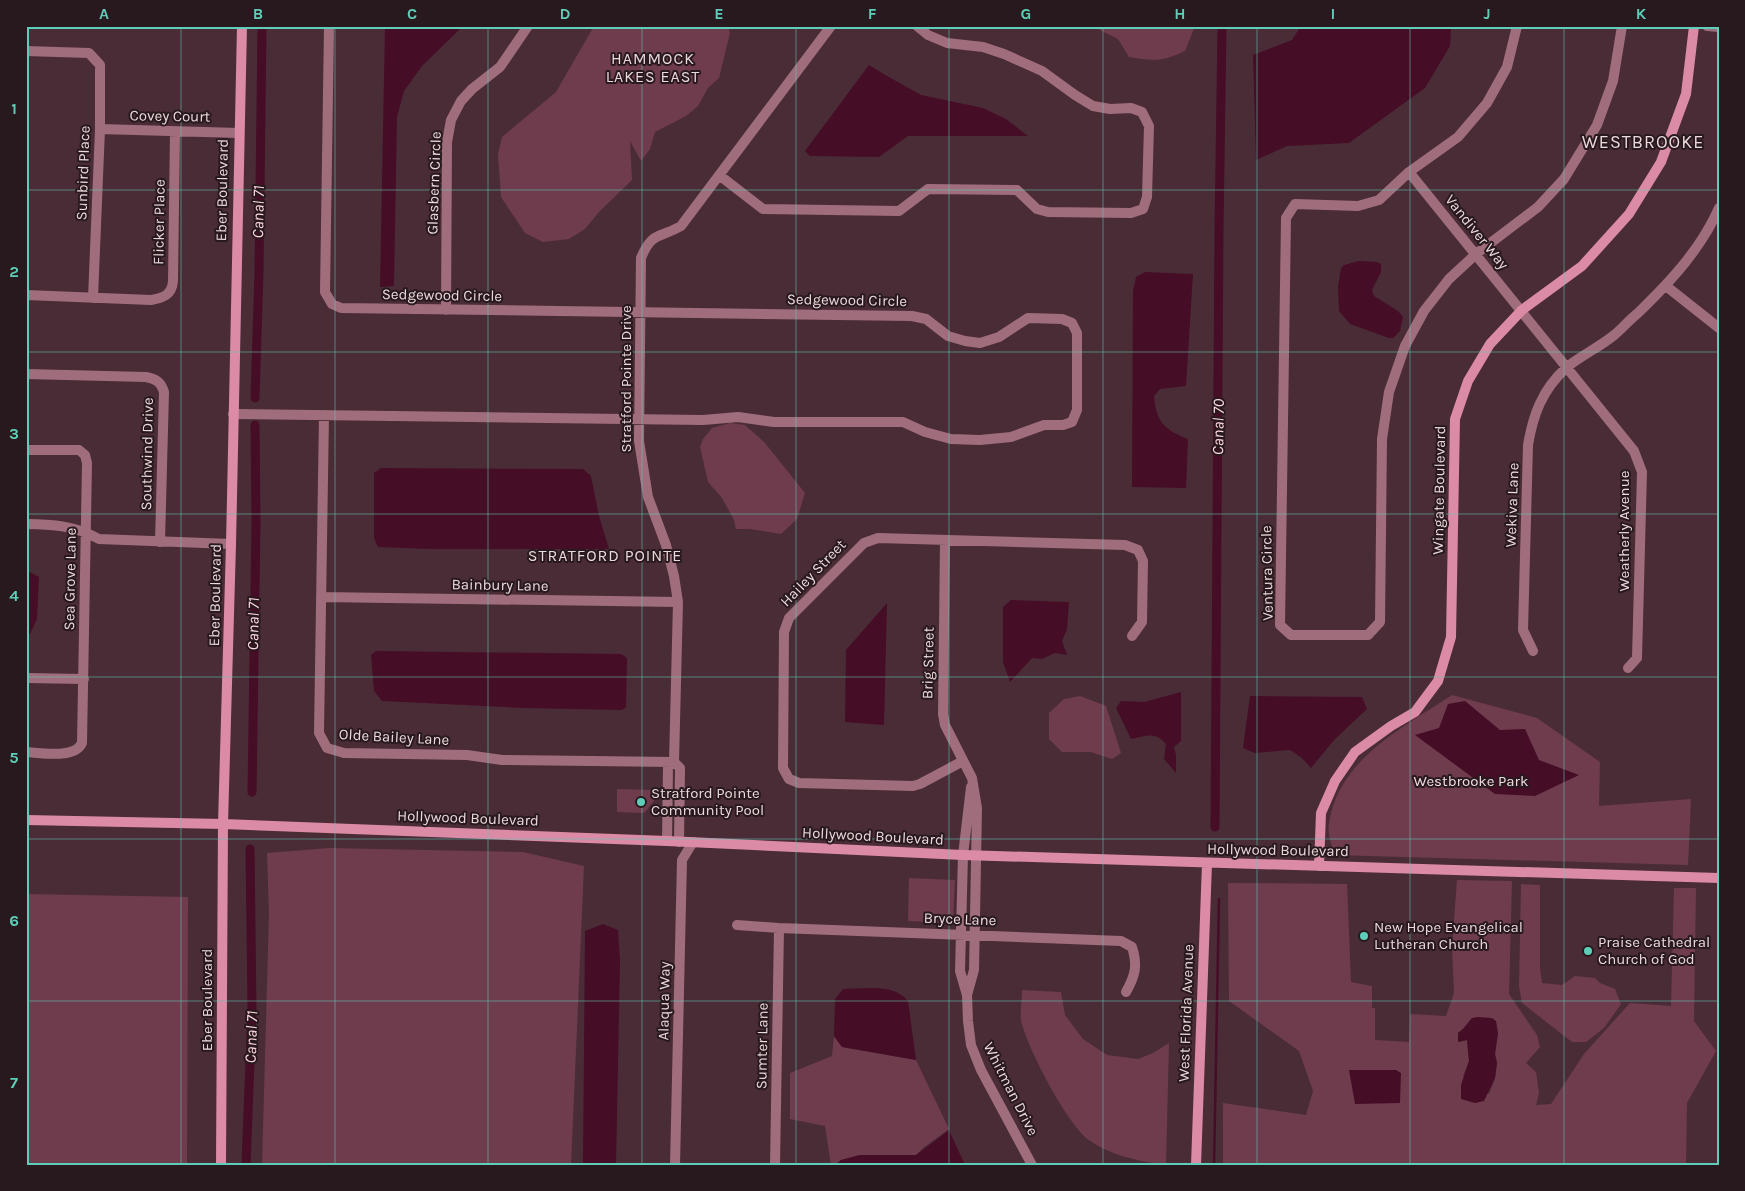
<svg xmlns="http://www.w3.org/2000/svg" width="1745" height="1191" font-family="Karla,sans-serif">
  <rect width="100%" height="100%" fill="#4a2c36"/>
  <path fill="#6f3c4e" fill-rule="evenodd" d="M594,26H728L730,33L719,78L708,88L698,106L686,116L655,132L650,149L641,161L630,141L632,180L599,212L585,229L569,239L543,242L525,233L501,197L498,154L502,137L556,92Z
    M1092,26H1195L1185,51C1162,62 1154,61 1129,57L1118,39Z
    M730,423L745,425L765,443L805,493L797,519L781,534L750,529H736L734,520L722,498L708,482L700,447L703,439L712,428Z
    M1452,695L1537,718L1600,762L1599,806L1691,799L1688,865L1334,855C1332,845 1327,833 1329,824C1337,760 1404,727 1452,695Z
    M1080,696L1106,706L1121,753L1112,759L1091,752H1062L1049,739V713L1064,699Z
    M617,789L654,790V801L644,813L617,812Z
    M329,848L523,852L584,866L571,1165H262L269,913L267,853Z
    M909,878L955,880L953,923L908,921Z
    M1457,880L1512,881L1509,994L1537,1035L1540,1047L1526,1063L1536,1072L1539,1093L1536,1105L1551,1104L1584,1054L1630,1003L1671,1006L1674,888H1696L1694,1021L1716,1051L1687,1103L1686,1165H1223V1103L1306,1115L1313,1091L1299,1051L1229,1001L1228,883L1347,884L1351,982L1372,986V1008H1375V1040L1409,1042L1410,1014L1446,1016L1454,993L1452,947ZM1472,1018L1498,1033L1495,1054L1497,1063L1495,1078L1489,1094L1463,1076L1469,1061L1467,1040L1458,1042V1033L1463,1029Z
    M1521,884L1540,885V968L1542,983L1562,985L1575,976L1595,978L1600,983L1615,989L1621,1004L1604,1028L1586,1042H1572L1522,1003L1519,986Z
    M26,894L188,897L187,1165H26Z
    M1022,990L1061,992L1065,1015L1083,1039L1107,1055L1138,1059L1153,1053L1169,1043L1166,1165C1139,1161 1111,1156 1089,1140C1068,1126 1026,1046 1021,1020C1020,1011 1022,999 1022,990Z
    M834,1036L842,1047L916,1060L949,1129L923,1148L916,1155H860L841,1160L835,1165H831L825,1126L790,1119V1073L832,1056Z"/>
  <path fill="#460d26" d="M385,26H463L422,66L404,91L397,117L394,286L380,287Z
    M1301,26H1451V28L1450,46L1425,88L1349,143L1287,146L1256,160L1253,55L1292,40Z
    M869,65L887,76L921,95L983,108L1006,119L1028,136H908L879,157L810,156L805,151Z
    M1359,261L1377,262L1381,264V272L1372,290L1374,296L1398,311L1403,317L1400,331L1393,338H1389L1350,324L1339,311L1338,287L1341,268L1344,265Z
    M1145,272L1193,274L1186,386L1160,389L1154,396C1156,421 1164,430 1188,439L1186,488L1132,487L1133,291L1136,277Z
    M381,468L583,469L591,476L599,516L609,549H430L378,547L374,538V473Z
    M26,570L39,577L37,619L30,634H26Z
    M1011,600L1069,602L1067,629L1062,641L1067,655L1055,653L1042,659L1032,658L1010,682L1003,662V607Z
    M887,603L884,725L845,722L846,650Z
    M376,651L621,654L627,658L626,707L622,710L524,708L382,701L374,691L371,655Z
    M1181,692V741L1174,747L1176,755V773L1164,759L1166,744C1155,731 1146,736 1131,739L1116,708L1121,701L1144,702Z
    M1250,696L1362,697L1367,709L1335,739L1311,768L1302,758L1290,750L1255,753L1243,748Z
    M1465,701L1500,730L1525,729L1539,760L1579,775L1535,796L1495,794L1415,735L1439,728L1448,704Z
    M603,924L618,930L620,961L616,1165H583L585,931Z
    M843,989C864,989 894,983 908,1001L916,1060L842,1047L834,1036L835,999Z
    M1478,1017L1492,1018L1496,1021L1498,1033L1495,1054L1497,1063L1495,1078L1484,1101L1475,1103L1461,1099V1085L1469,1061L1467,1040L1458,1042V1033L1463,1029L1472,1018Z
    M1349,1070H1396L1401,1073L1400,1103L1355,1104Z
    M949,1130L965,1165H835L841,1160L860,1155H916Z"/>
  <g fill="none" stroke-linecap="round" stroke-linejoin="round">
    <path stroke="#460d26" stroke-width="2.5" d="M1214,1165L1219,899"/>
    <path stroke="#460d26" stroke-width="9" d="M255,398L259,272L262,26
      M252,792L256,522L255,425
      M1215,827L1219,230L1222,26
      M246,1165L252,1010L250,849"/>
    <path stroke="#a06d7d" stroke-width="10" d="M1517,26L1507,67L1487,103L1458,137L1409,172L1379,200L1358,206L1295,204L1286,218L1280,625L1291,635H1368L1380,622L1382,439L1389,392L1405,346L1424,311L1449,279L1476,254L1538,207L1564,179L1597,125L1613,81L1622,26
      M1707,26L1719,27
      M26,51L89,53L100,65V129L93,298
      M100,129L239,133
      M1409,172L1634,451L1642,472L1637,658L1628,668
      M719,175L763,209L899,211L928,189L1017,190L1037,209L1048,212L1131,213L1143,209L1147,197L1149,126L1142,112L1131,108L1110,109L1093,106L1075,95L1042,71L1004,54L983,47L947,43L928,35L917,26
      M1666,286L1719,328
      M26,295L151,300C163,298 172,295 173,281L175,132
      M446,310L447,142L451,120L461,101L472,89L500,67L528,26
      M26,374L146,377C156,379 161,382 164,392L160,542
      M233,414L703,420L738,417L774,422H903L925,432L951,439L980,440L1011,437L1044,425H1063L1072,422L1077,410V333L1072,323L1062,319L1028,318L999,337L980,343L965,341L948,336L926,319L912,316L341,308L332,304L325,292L329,26
      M324,415L319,733L327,748L344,753L467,755L502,760L674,762
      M26,450H79L85,455L87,463L82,743C75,759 42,753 26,752
      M26,524C52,524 76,526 99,539L231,544
      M945,541L943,714L945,725L972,778L977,808L974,970L967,995
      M321,597L678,602
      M1533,651L1523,630L1528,445C1533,415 1542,390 1566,368C1580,356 1598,348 1613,336C1622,329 1629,320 1638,313C1670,282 1701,249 1719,208
      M26,678L84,679
      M963,761L920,784L913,786L799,783L789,779L783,768L784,632L789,618L864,543L878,538L1125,545L1138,550L1143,561L1142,622L1132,636
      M674,762L678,602L674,576L666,545L648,497L639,441L641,258C652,231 659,239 681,226L831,26
      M674,762L680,768L679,842
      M971,787L963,855L960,971L967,995L968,1021L971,1045L981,1070L1032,1165
      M667,841L668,767L674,762
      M737,925L779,928L1121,941L1132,947C1138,966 1135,976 1126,992
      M675,1165L682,860L693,842
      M775,1165L779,928"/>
    <path stroke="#db8ba5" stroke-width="10" d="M26,820L223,824L667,841L963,855L1719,878
      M1319,866L1321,813L1335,781L1355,752L1391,726L1415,712L1438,681L1451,637L1455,419L1468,381L1490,344L1522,310L1582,266L1629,214L1661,162L1686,94L1694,26
      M221,1165L223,824L231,544L242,26
      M1196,1165L1207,863"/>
  </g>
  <path fill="none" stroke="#5eceb8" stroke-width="1" stroke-opacity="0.55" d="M181,26V1165M335,26V1165M488,26V1165M642,26V1165M796,26V1165M949,26V1165M1103,26V1165M1257,26V1165M1410,26V1165M1564,26V1165M26,190H1719M26,352H1719M26,514H1719M26,677H1719M26,839H1719M26,1001H1719"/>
  <g fill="#5eceb8" stroke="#27191d" stroke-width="2">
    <circle cx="641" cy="802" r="5"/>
    <circle cx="1364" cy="936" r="5"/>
    <circle cx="1588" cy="951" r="5"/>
  </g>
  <g text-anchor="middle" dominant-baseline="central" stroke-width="4" stroke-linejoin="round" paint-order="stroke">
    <g font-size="15" fill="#ecd8dd" stroke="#27191d">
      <text transform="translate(170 116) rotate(1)">Covey Court</text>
      <text transform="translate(83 173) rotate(-88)">Sunbird Place</text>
      <text transform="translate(434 183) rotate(-88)">Glasbern Circle</text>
      <text transform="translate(222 190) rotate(-89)">Eber Boulevard</text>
      <text transform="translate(159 222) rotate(-89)">Flicker Place</text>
      <text transform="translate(1477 232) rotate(51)">Vandiver Way</text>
      <text transform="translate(442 295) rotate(1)">Sedgewood Circle</text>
      <text transform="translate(847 300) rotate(1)">Sedgewood Circle</text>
      <text transform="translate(626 379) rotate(-90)">Stratford Pointe Drive</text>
      <text transform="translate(147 454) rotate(-89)">Southwind Drive</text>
      <text transform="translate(1439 490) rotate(-89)">Wingate Boulevard</text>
      <text transform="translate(1512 505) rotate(-88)">Wekiva Lane</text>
      <text transform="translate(1624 531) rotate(-90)">Weatherly Avenue</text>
      <text transform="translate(813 573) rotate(-46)">Hailey Street</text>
      <text transform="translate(1267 573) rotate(-91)">Ventura Circle</text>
      <text transform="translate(70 579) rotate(-89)">Sea Grove Lane</text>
      <text transform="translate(500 585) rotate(1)">Bainbury Lane</text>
      <text transform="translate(215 595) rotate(-89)">Eber Boulevard</text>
      <text transform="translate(928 663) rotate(-89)">Brig Street</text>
      <text transform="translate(394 737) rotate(3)">Olde Bailey Lane</text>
      <text transform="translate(468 818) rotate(2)">Hollywood Boulevard</text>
      <text transform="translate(873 836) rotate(3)">Hollywood Boulevard</text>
      <text transform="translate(1278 850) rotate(1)">Hollywood Boulevard</text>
      <text transform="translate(960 919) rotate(2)">Bryce Lane</text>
      <text transform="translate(207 1000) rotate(-90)">Eber Boulevard</text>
      <text transform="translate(664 1001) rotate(-89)">Alaqua Way</text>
      <text transform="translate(1186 1013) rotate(-88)">West Florida Avenue</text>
      <text transform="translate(762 1046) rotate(-89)">Sumter Lane</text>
      <text transform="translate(1011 1089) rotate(63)">Whitman Drive</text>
    </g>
    <g font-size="15" fill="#f2dde3" stroke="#27191d">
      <text x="1471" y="781">Westbrooke Park</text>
    </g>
    <g font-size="15" fill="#ecd8dd" stroke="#27191d" text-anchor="start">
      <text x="651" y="793">Stratford Pointe<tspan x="651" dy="17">Community Pool</tspan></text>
      <text x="1374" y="927">New Hope Evangelical<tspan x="1374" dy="17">Lutheran Church</tspan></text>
      <text x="1598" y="942">Praise Cathedral<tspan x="1598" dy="17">Church of God</tspan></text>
    </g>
    <g font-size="16" letter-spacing="1" fill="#ecd8dd" stroke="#27191d">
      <text x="653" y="58">HAMMOCK<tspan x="653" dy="18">LAKES EAST</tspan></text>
      <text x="605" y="555">STRATFORD POINTE</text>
    </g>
    <g font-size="16" font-style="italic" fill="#fdd5e0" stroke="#27191d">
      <text transform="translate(258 212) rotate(-89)">Canal 71</text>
      <text transform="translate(1218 427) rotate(-89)">Canal 70</text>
      <text transform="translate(253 624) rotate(-89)">Canal 71</text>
      <text transform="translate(251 1037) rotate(-88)">Canal 71</text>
    </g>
    <g font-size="18" letter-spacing="1" fill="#ecd8dd" stroke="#27191d">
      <text x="1643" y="142">WESTBROOKE</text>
    </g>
  </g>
  <rect width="1745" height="1191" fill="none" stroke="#27191d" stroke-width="55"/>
  <rect x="28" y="28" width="1690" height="1136" fill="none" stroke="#5eceb8" stroke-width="2"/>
  <g font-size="16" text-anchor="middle" font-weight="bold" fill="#5eceb8">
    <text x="104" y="19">A</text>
    <text x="258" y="19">B</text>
    <text x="412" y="19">C</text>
    <text x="565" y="19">D</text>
    <text x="719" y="19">E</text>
    <text x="872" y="19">F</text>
    <text x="1026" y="19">G</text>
    <text x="1180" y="19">H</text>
    <text x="1333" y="19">I</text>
    <text x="1487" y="19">J</text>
    <text x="1641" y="19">K</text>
    <text x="14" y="114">1</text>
    <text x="14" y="277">2</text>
    <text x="14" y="439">3</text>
    <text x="14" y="601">4</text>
    <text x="14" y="763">5</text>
    <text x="14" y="926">6</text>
    <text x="14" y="1088">7</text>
  </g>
</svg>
